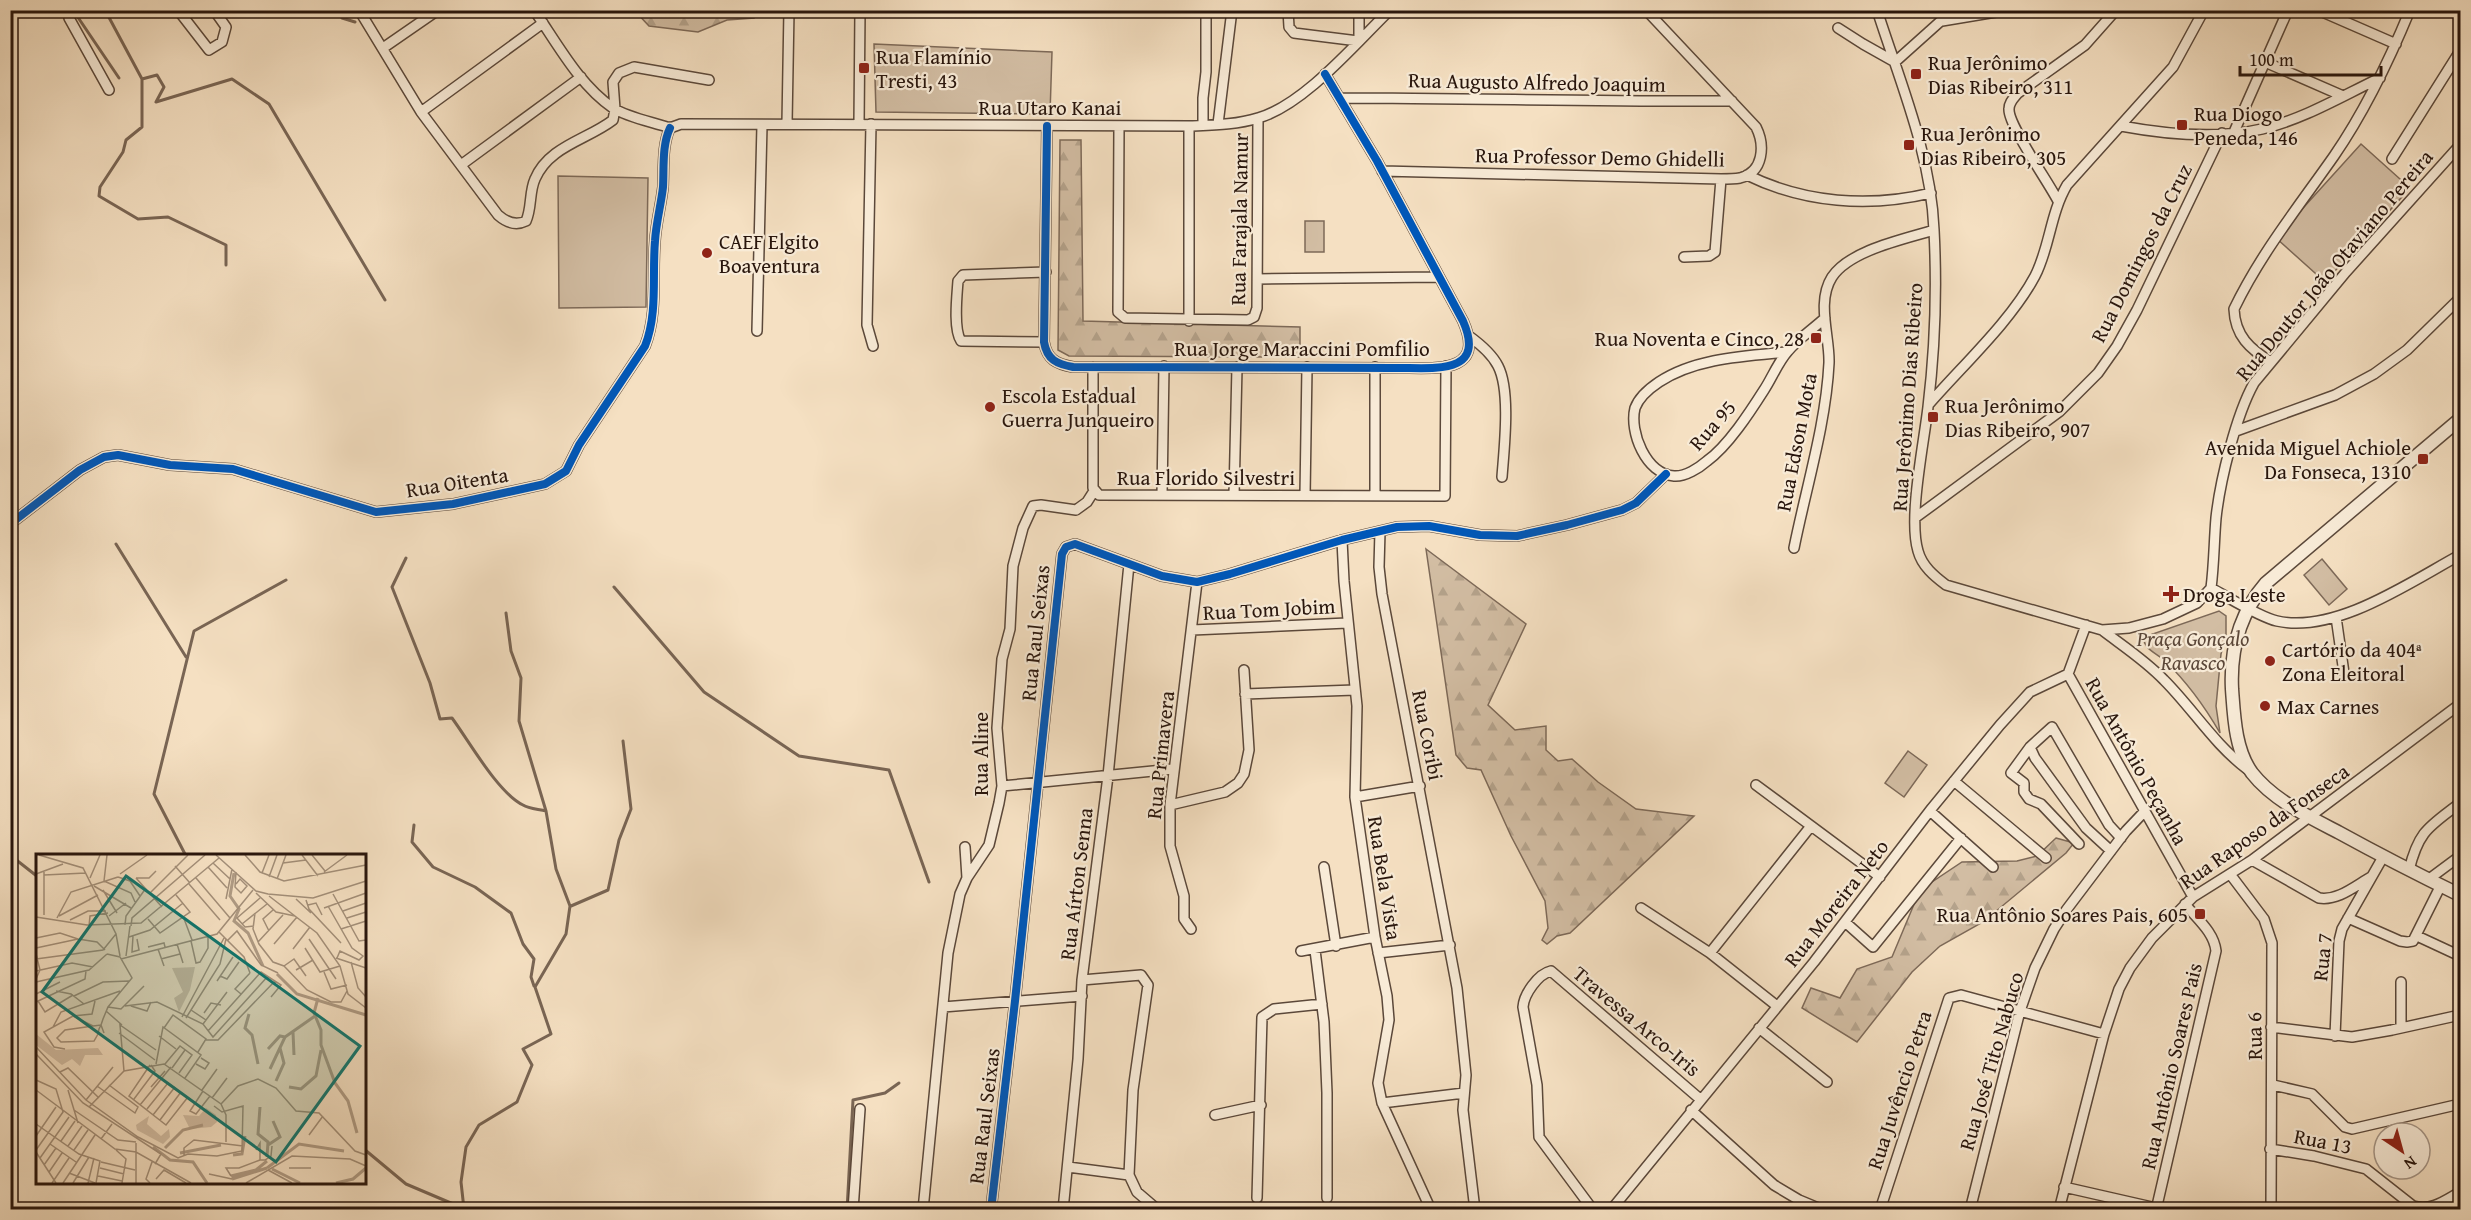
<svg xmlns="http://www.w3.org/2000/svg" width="2471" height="1220" font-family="'Gentium Book Plus',serif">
  <defs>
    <pattern id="forest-firs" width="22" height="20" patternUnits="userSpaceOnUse" patternTransform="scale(1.5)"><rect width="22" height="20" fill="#d2bda3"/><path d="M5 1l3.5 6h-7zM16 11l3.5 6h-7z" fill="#b4a28b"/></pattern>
  </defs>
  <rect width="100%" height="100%" fill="#f5e0c2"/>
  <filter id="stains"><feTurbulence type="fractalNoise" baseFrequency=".00333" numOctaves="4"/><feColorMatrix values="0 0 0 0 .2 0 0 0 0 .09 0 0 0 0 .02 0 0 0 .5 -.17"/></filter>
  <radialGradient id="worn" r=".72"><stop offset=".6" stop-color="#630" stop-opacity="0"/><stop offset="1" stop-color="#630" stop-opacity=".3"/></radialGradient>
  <path fill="url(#forest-firs)" stroke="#7d6958" stroke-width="1.5" d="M635,11H754V18L727,20L698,32L649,26Z
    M1060,140H1081L1083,321L1300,327V357L1069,356L1058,350Z
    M1426,549L1526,624L1488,705L1515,730L1546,726V750L1558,761L1572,759L1598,782L1636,809L1694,816L1570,933L1557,936L1547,944L1542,940L1548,928L1545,901L1511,836L1481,770L1467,768L1456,755Z
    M2056,838L2074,843L2066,853L1983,922L1940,946L1912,972L1857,1042L1802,1008L1811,988L1840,998L1857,969L1892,957L1920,890L1962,862L2017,861L2037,856Z"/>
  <path fill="#d2bda3" stroke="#7d6958" stroke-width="1.5" d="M874,44L1052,52L1050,114L876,112Z
    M2361,144L2410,188L2325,282L2276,238Z
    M558,176L648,178L646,307L559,308Z
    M1305,221H1324V252H1305Z
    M2322,559L2347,589L2329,605L2304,575Z
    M2219,611L2226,616V636L2221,654L2216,706L2220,733C2205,707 2187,682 2165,661C2157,653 2142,649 2144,637Z
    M1908,751L1927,765L1904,797L1885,783Z"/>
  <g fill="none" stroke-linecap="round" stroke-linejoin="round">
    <path stroke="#796554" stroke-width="3" d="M73,10L119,78
      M105,10L142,79L157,75L164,87L156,102L232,79L269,104L385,300
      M337,10L342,18L355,22
      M10,19L14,10
      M142,79V127L126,140L123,152L100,187L99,196L138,219L168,217L226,245V265
      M116,544L186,657
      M406,558L392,587L430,683L440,719L452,718C469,741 498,793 523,805C529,809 538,809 546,811
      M614,587L704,692L799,756L889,770L929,882
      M414,825L412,842L433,867L475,887L511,913L523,944L534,959L531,977L534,986
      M10,855L38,877
      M186,856L154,794L194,631L286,580
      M571,906L608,890L619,840L631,809L623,741
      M364,1149L406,1184L465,1209
      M464,1209L461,1182L466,1147L479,1125L517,1102L532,1065L523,1049L551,1034L535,987L566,934L570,906L556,869L546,811L519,721L521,678L511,651L506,613
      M847,1210L853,1100L885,1093L899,1083"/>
    <defs>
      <path id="minor" d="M70,10L69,18L109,90
        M178,10L209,50L222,42L226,27L214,10
        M359,10L421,112L498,215C506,222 516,226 526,221C532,208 529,192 535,179C549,146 587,140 613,120L615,109L613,82L619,73L634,67L709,80
        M534,10C557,43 579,85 613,108C629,118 653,122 670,128
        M1288,10L1289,27L1294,33L1358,41
        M1877,10C1900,82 1931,154 1934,230C1937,288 1935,349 1928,407C1924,443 1908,518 1918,551C1922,566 1934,576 1946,585L2102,630L2129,628L2163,619L2197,603L2211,588
        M2318,10L2396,44
        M1942,21L2008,10
        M1838,28L1863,44L1895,62L1953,10
        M1359,40V10
        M383,48L438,10
        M2265,62L2343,96
        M1341,98C1471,98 1601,102 1732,101
        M421,112L543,23
        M787,123L789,10
        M859,124L860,10
        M871,124L867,325L873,346
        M1218,124L1232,10
        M1203,125V98L1206,72V10
        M1047,126L1044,342C1047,360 1057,364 1073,367L1392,368C1428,367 1488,378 1463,321L1377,161L1325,74
        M1119,126L1118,312L1125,318L1248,320L1254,317L1257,308L1258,118
        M2121,126C2164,134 2219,139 2262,129C2304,119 2342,96 2380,78
        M670,128L681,124L1189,126C1212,125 1236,125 1258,118C1304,105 1355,44 1390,10
        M2234,132L2288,10
        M2392,159L2460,51
        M461,165L581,77
        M1382,171L1721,179C1727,179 1734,179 1740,178C1764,172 1765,145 1756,127L1646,10
        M1747,175C1804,203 1869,208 1931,193
        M2058,201C2049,183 2008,125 2009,109C2009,102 2014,98 2018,93L2085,45L2116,10
        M1684,257L1709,256L1715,252L1721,179
        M1258,279L1439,277
        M1189,321V126
        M757,331L762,125
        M1469,336C1480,344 1492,354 1498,366C1511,391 1504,449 1502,477
        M1044,342L961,341C953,329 957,296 958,281L963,275L1046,272
        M1787,352C1745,356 1695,358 1659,382C1650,388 1639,397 1635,408C1629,432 1646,474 1674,476C1685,477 1699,468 1707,461C1728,446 1750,412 1764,390C1772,378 1778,362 1788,351C1798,339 1813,329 1825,318
        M2271,362C2250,349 2235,336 2234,309C2261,253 2299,206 2334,156C2365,111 2389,61 2410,10
        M1093,367V488L1099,495L1445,496L1446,366
        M1929,404C1963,365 2011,321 2035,276C2050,247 2050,214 2067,185L2173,67L2204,10
        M2236,431L2335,395L2374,374L2407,350L2460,298
        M1162,495L1164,366
        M1234,495L1237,367
        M1305,495L1307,367
        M1375,496V367
        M1915,518L2059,412L2098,373L2117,346L2137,310L2222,133
        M10,524L80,470L104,457L118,455L170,465L233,469L376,512L453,504L545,484L566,471L579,445L645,346C658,313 652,276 655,241C656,223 661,205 663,187C664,167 662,145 670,128
        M1380,531L1379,567L1382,594L1457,988L1466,1075L1463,1110L1475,1210
        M1342,540L1344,581L1357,706L1355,797L1375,937L1387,996L1389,1020L1378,1083L1382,1103L1431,1210
        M1794,548C1806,488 1826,424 1829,363C1830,337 1816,302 1832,277C1850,250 1905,239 1934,230
        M2211,588C2214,565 2214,542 2216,518C2220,481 2236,415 2254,383L2346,272L2460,145
        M2211,588C2228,597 2259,617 2277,621C2336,634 2410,582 2460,555
        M2336,617L2344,673
        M1192,630L1347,623
        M2102,630C2123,646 2146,661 2164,680C2193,709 2214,744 2247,769
        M2068,674L2193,897
        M1245,694L1355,690
        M2030,747L2035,758L2086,828L2111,851
        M1954,781L2046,858
        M1756,785L1880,877
        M1002,786L1173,769
        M1355,797L1420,786
        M1170,805L1225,792L1238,783L1244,774L1249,750L1244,670
        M1930,811L1993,867
        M2079,844L2041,804L2029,799L2024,792V783L2011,773L2030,747L2052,727L2109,825L2121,838
        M965,847L967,878
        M2252,860L2319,898C2338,901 2355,886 2371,877
        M1324,867L1336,946
        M2409,870C2419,830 2429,827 2460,803
        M2230,874L2264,919L2272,943L2271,1210
        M2429,879L2460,856
        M1641,908L1710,953L1777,1006
        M2348,918L2400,941L2407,942L2413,941L2441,885
        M1845,922L1873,947L1961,838
        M1191,929L1184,919V896L1170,846V805L1197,582
        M2417,936L2460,956
        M1315,950L1324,1022L1327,1093V1198
        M1301,951L1375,937
        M1378,953L1450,945
        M1710,953L1811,826
        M1082,980L1141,975L1148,985L1133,1090L1129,1175L1137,1192L1158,1210
        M943,1007L1082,996
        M2271,1027L2352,1037L2392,1030L2460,1015
        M1759,1028L1827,1082
        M2401,1028V982
        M2335,1036L2339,941L2342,929L2383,857
        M2273,1085L2312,1094L2345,1127L2352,1129L2460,1104
        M1382,1103L1464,1093
        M1691,1110L1774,1185L1799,1200L1823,1210
        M1215,1115L1261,1105
        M2270,1149L2314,1156L2366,1169L2413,1206C2432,1211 2444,1201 2460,1192
        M1068,1167L1129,1175
        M2064,1187L2165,1210
        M1257,1198L1262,1017L1274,1009L1322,1004
        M853,1210L860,1109
        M923,1210L948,953L960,894L967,878L989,845L999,803L1002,786L997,728L1002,659L1010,629L1013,566L1023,528L1033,506L1041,505L1076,510L1087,502L1094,491
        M991,1210L1015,1001L1062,554L1066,547L1075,544L1162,576L1197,582L1230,574L1342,540L1397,527L1429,526L1480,535L1517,536L1567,525L1622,510L1636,503L1666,474
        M1063,1210L1078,1059L1082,980L1108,776L1129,564
        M1593,1210L1539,1137L1537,1085L1523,1007C1524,994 1538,974 1551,971L1700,1099
        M1611,1210L1814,962L1932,808L2000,725L2030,692L2068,674L2086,625
        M1880,1210L1949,998L1961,995L2104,1034
        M1970,1210L2020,1011L2035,968L2054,929L2067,909L2126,831L2144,812
        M2059,1210L2104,1034L2119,989L2130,968L2152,938L2193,897L2252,860L2460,704
        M2156,1210L2216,951C2214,932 2197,919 2185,904"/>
      <path id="tertiary" d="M2460,419L2266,583C2240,613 2230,649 2232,689C2234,716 2235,750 2252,773C2273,800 2309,817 2338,832C2378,854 2419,875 2460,895"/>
    </defs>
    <use href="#minor" stroke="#5b483a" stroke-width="12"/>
    <use href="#tertiary" stroke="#5b483a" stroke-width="15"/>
    <use href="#minor" stroke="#f8ebd7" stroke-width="9"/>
    <use href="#tertiary" stroke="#f8ebd7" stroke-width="12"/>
    <defs>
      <path id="cycleway" d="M1047,126L1044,342C1047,360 1057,364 1073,367L1392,368C1428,367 1488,378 1463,321L1377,161L1325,74
        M10,524L80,470L104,457L118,455L170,465L233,469L376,512L453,504L545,484L566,471L579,445L645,346C658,313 652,276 655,241C656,223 661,205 663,187C664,167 662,145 670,128
        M991,1210L1015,1001L1062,554L1066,547L1075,544L1162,576L1197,582L1230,574L1342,540L1397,527L1429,526L1480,535L1517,536L1567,525L1622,510L1636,503L1666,474"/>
    </defs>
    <use href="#cycleway" stroke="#f8ebd7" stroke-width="11"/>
    <use href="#cycleway" stroke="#0057b8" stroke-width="8"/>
  </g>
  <g fill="#8f2418" stroke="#f8ebd7" stroke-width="2">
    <rect x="858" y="62" width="12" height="12" rx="3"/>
    <rect x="1910" y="68" width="12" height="12" rx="3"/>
    <rect x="2176" y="119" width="12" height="12" rx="3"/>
    <rect x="1903" y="139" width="12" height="12" rx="3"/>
    <circle cx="707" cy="253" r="6"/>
    <rect x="1810" y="332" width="12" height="12" rx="3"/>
    <circle cx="990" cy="407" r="6"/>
    <rect x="1927" y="411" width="12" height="12" rx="3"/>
    <rect x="2417" y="453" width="12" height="12" rx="3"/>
    <path d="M2168 585h6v6h6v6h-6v6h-6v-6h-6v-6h6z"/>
    <circle cx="2270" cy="661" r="6"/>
    <circle cx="2265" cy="706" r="6"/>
    <rect x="2194" y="908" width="12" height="12" rx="3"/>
  </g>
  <g text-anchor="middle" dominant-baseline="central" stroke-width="4.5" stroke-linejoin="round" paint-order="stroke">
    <g font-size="21" fill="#28150c" stroke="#f8ebd7" text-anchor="start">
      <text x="876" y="56">Rua Flamínio<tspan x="876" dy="24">Tresti, 43</tspan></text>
      <text x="1928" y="62">Rua Jerônimo<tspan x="1928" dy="24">Dias Ribeiro, 311</tspan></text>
      <text x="2194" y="113">Rua Diogo<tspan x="2194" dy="24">Peneda, 146</tspan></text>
      <text x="1921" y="133">Rua Jerônimo<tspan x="1921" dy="24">Dias Ribeiro, 305</tspan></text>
      <text x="719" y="241">CAEF Elgito<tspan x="719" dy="24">Boaventura</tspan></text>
      <text x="1804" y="338" text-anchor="end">Rua Noventa e Cinco, 28</text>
      <text x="1002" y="395">Escola Estadual<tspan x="1002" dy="24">Guerra Junqueiro</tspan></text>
      <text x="1945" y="405">Rua Jerônimo<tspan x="1945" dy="24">Dias Ribeiro, 907</tspan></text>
      <text x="2411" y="447" text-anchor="end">Avenida Miguel Achiole<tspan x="2411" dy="24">Da Fonseca, 1310</tspan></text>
      <text x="2183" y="594">Droga Leste</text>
      <text x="2282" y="649">Cartório da 404ª<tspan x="2282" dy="24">Zona Eleitoral</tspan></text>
      <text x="2277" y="706">Max Carnes</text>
      <text x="2188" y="914" text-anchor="end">Rua Antônio Soares Pais, 605</text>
    </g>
    <g font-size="21" fill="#28150c" stroke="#f8ebd7">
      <text transform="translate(1537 82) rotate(1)">Rua Augusto Alfredo Joaquim</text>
      <text x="1050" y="107">Rua Utaro Kanai</text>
      <text transform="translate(1600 157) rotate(1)">Rua Professor Demo Ghidelli</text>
      <text transform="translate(1239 219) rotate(-89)">Rua Farajala Namur</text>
      <text transform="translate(2141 253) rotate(-63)">Rua Domingos da Cruz</text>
      <text transform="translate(2334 265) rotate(-50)">Rua Doutor João Otaviano Pereira</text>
      <text x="1302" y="348">Rua Jorge Maraccini Pomfilio</text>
      <text transform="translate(1907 397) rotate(-86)">Rua Jerônimo Dias Ribeiro</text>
      <text transform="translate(1712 425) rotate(-49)">Rua 95</text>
      <text transform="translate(1796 442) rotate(-79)">Rua Edson Mota</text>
      <text x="1206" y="477">Rua Florido Silvestri</text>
      <text transform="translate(457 482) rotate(-9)">Rua Oitenta</text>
      <text transform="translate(1269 609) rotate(-3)">Rua Tom Jobim</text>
      <text transform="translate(1035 633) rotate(-84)">Rua Raul Seixas</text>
      <text transform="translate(1428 735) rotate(79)">Rua Coribi</text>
      <text transform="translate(980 754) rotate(-90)">Rua Aline</text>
      <text transform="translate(1160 755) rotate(-84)">Rua Primavera</text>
      <text transform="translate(2137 761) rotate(61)">Rua Antônio Peçanha</text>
      <text transform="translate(2264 826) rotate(-35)">Rua Raposo da Fonseca</text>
      <text transform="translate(1385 878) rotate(81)">Rua Bela Vista</text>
      <text transform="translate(1076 884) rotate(-83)">Rua Aírton Senna</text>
      <text transform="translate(1836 903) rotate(-52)">Rua Moreira Neto</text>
      <text transform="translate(2322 957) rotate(-84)">Rua 7</text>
      <text transform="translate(1637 1021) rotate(40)">Travessa Arco-Iris</text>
      <text transform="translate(2254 1036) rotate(-91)">Rua 6</text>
      <text transform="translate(1991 1061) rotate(-74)">Rua José Tito Nabuco</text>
      <text transform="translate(2171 1066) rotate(-77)">Rua Antônio Soares Pais</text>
      <text transform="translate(1899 1090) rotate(-72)">Rua Juvêncio Petra</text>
      <text transform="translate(984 1116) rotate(-83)">Rua Raul Seixas</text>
      <text transform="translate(2323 1141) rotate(11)">Rua 13</text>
    </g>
    <g font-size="21" font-style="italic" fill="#5b4739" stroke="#f8ebd7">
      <text x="2193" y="638">Praça Gonçalo<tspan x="2193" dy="24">Ravasco</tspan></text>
    </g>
  </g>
  <g transform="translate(36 854)">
    <rect width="330" height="330" fill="#f5e0c2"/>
    <path d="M159,113L154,136L143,158L138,144L147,138L136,114ZM0,180L20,196L62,194L67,201H49L44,212L36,205L26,211L0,191ZM170,254L180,261L181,268L175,273L154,275L147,261L163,262ZM113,262L111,270L125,282L133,275L134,283L127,290L101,276L100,271Z" fill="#d2bda3"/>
    <path fill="none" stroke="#af9b84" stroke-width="3" d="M198,19L194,42L203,55L198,67L212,79L227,112M241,120L261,140L330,161M282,144L278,159L285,176V191L299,229L312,247L321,279M213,160L209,174L216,181L222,210M257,178L258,201M232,195L244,182L249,183M234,215L249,183L279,162M240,227L248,209L244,194M253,233L265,235L280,222L285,196M224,253L222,280L232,288L231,303M232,291L244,283L237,267M117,293L134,306L157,308L171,329M129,294L147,276L167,271M144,299L185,291M197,301L206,300L209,282M231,314L263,290L308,297M236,315L264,329M195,322L220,316L231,307M196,325L231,314M300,329L317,325L330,314"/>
    <path fill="none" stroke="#a38f79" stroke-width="1.5" d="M71,1L68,27L95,39L99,48M180,1L220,37L232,40L277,44L330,27M209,1L224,18L248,27L330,11M266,1L282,22M276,1L289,17M177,9L194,25M247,9L270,6M139,12L154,29M172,13L191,34M288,18L311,1M226,19L233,1M0,20L27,10M84,20L111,1M8,21L50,19M82,23L94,27L104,42M233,23L241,1M54,24L64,1M100,24L126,53M100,24H113L120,17M160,24L194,64M241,25L250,1M153,30L184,66M200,30L204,25L211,32L205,39L199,33L200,18M58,32L95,54M67,36L81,59M114,39L152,1M220,39L240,58L259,62M297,40L323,87L330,86M233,42L281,79L304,112L312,140L330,154M190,45L196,15M260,45L275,59M270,46L273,55L305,89M272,51L280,49L286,61M292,52L316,94L327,102L323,106L304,97L301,104M288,54L330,39M307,57L330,49M219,59L217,75L223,90L237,108L248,112M8,61V17M23,62L62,41M73,62L90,49M147,62L156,86M0,63L51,71L105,69L183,4M21,64L35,38L82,23M311,64L330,58M112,65L124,79L154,58L140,41M34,66L52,57H70M206,70L231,50M89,71L90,62L110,34M53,72L54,62L72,59M95,72L96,64L169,1M218,72L209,73L201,64L224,44M305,75L330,67M233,77L227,65L237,56M183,78L208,103L214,119M80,80L84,102M97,82L96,98L103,96L101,85M93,83L114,76L147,49M0,84L24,79L42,85M273,85L300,125M192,86L201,77L225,111L242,119M155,87L160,109L164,108L172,94V82M222,88L247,61M141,90L147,109M238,90L261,63M112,93L128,89L129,93M0,94L42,85L61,88L69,96M269,94L284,118L304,112M122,95L128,112M257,95L274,73M0,100L4,116L0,125M90,102L94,72M300,104L330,114M0,105L67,96L80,80L47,14L3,1M85,105L181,80L217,36M125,105L144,100M315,108L322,134L330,143M248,112L271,136L295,148H305L311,137M248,112L258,105L270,122M260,116L277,106M0,117L36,109L57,113M288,118L295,135L311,131M184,122L191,125L203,108M181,127L197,103M0,128L53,116L71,100M20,137L35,140L48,150M0,140L24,128M205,140L199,135L214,119M38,142L67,128L93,127M2,147L9,158L37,141M0,148L49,125L50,117M89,152L121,148L167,170L177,183L232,122M95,152L111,157L115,148M72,153L85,155L108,132M155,156L170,166M70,157L86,171M168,159L175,149L185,151M37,162L57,172M146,163L188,84M150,164L184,110L190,85M167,170L191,138M17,173L25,158L84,137M128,174L137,161L170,185L162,198M172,177L225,118L245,131L235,143M68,179L65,171L57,172L29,176L21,184L25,188L58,187L62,180L63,175L65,171L67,165L72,153L96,124L84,103L71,100M83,179L119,206M123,182L140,195M170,186H182L239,127M0,193L50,246L102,283L142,304L152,300L181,302L206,297L207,252L186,258L178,252M29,195L18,193L8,178L37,162L56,160L59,147M0,200L47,249L125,300L119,310M120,210L127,173L165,201L149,224M129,210L144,192L156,201L143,219M160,210L169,215L173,209L165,204M114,211L93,242L130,271L152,243M136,214L149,196M88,217L84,171L120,196M24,218L32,214L63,244M0,226L20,235L27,258L0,296M61,232L99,259L102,253L73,231M115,233L129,217M0,236L79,295L100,298L155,329M32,236L42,269M166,236L181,215M167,237L154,257L160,260L174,242M176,244L191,224M98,245L119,217L115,211M50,246L77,213M185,250L202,232L222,225L240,234L260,257L283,259L319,297L330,301M104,251L135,213M53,253L88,217L128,210L185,250L190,261V288M111,255L132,229L159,249M38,256L82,286L100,288M117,261L139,233M124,266L145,238M0,270L43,300L64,307L60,329M273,281L287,262M0,282L20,253M65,285L76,270M25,287L39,267M14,290L40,308M32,292L46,272M38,296L52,276M80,296L90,305L86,329M220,296L224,289V306H229L235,302L236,292M0,298L20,329M148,301V294L158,286L207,292M4,304L33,263M65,308L99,316M8,311L20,294M64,314L88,320M253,314H275M232,316L256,329M13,318L26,299M33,319L59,329M173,320L196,325M62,322L86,327M195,322L190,314H203L224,306M120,325L128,316L150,329M16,329L33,304M27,329L59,281M37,329L53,303M52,329L58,304M100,329V289M114,329L110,325L116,308M210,329L256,302L314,305L330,312"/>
    <path fill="#0f766e" fill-opacity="0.15" stroke="#0f766e" stroke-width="3" d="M90,22L324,192L240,308L6,138Z"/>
    <rect width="330" height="330" fill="none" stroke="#28150c" stroke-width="3"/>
  </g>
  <rect width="2471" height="1220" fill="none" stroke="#f5e0c2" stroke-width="36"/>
  <rect x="12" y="12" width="2447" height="1196" fill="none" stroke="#28150c" stroke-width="3"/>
  <rect x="18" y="18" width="2435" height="1184" fill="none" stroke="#28150c" stroke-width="1.5"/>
  <g transform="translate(2402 1151) rotate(144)"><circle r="28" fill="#f8ebd7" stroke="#a59586" stroke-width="1.5"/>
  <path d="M0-4.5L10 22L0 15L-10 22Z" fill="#8f2418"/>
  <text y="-9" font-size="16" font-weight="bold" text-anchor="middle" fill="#28150c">N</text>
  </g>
  <path d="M2240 66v9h141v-9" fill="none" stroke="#28150c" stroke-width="3"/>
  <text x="2249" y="66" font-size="18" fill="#28150c" stroke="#f8ebd7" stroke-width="4.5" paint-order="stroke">100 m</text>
  <rect width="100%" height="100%" filter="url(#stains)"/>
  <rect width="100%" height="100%" fill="url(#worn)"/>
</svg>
